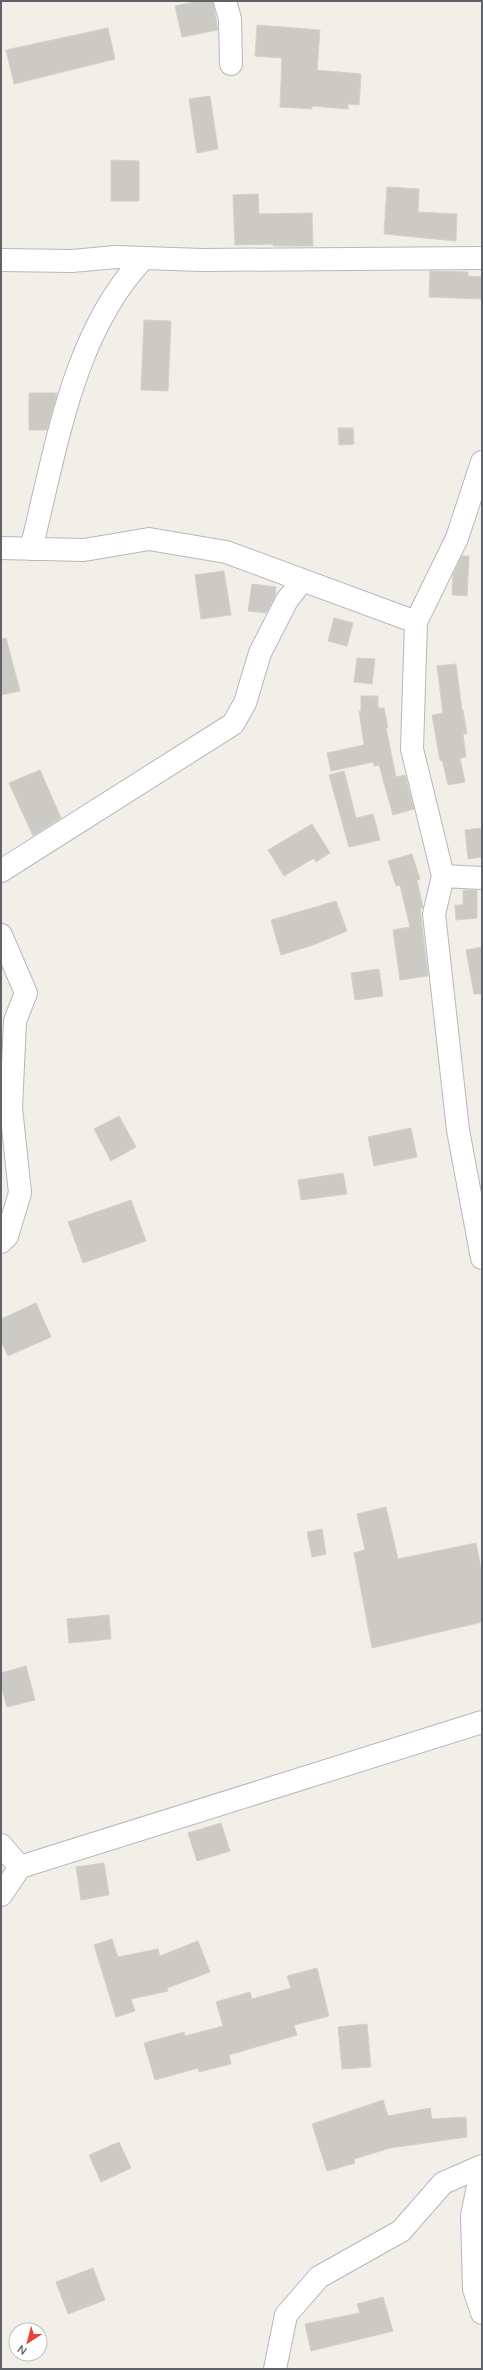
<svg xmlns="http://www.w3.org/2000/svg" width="483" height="2370" font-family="Mulish,sans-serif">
  <rect width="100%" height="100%" fill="#f1efe8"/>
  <path fill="#cccac5" stroke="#d6d1c6" d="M199,1H213L218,30L182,37L175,6Z
    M257,25L320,30L317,70L361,74L359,105L348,104V109L312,106V109L280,107L282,58L255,56Z
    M108,28L115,59L14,84L6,50Z
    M210,96L218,149L197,153L189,99Z
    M111,160L139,161V201H111Z
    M387,187L419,189L418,212L457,214L456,241L384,234Z
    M258,194L259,214L312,213L313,246H273V244L235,245L233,195Z
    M430,271L468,272V276L482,277V299L429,297Z
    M144,320L171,321L168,391L141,390Z
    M29,393H57L47,430H29Z
    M338,428H353L354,444L339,445Z
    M462,556H469L467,596L452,595L453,575Z
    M224,571L231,615L201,619L195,575Z
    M252,584L276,587L275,596L266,613L248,611Z
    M334,618L353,623L347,646L328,641Z
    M6,638L20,691L1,695V639Z
    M357,658L375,659L372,684L354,682Z
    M456,664L462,710H463L467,734H463L466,757L460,758L465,782L448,785L442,760L440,761L432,715L443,713L437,666Z
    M361,696H378V708H384L388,728H386L396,777L405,775L414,809L393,815L379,765L374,766L373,762L331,771L327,753L364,745L359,711H361Z
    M40,770L61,818L33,836L9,783Z
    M344,771L356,818L373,814L380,840L349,847L329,775Z
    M312,824L330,853L316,862L314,858L284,876L268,850Z
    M482,828V857L468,859L465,830Z
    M412,854L420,879L417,880L423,908H420L428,976L400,980L393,930L410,927L400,885L396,886L388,861Z
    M463,890H477V918L456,920L455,905H463Z
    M336,901L347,931L313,945L281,955L271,920Z
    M482,947V994H474L466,950Z
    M379,969L383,996L355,1000L351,973Z
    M119,1116L136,1147L111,1161L94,1129Z
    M411,1128L417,1157L374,1166L368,1137Z
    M343,1173L347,1194L301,1200L298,1180Z
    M131,1200L146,1241L83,1263L68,1222Z
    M36,1303L51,1337L8,1356L1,1341V1319Z
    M386,1507L398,1559L476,1543L482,1573V1622L372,1648L354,1553L365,1550L357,1514Z
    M322,1529L326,1554L312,1557L307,1532Z
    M109,1615L111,1639L69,1643L67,1619Z
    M26,1666L35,1700L7,1707L1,1686V1673Z
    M221,1823L230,1851L197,1861L188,1833Z
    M104,1863L109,1895L81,1900L76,1867Z
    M112,1939L118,1957L158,1949L160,1956L198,1941L210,1972L167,1988L168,1991L131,1999L135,2011L116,2017L94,1945Z
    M317,1968L329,2016L294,2025L297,2035L229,2055L231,2064L199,2072L198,2068L155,2080L144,2043L184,2032L185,2036L223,2026L216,2002L250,1992L252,1999L291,1988L287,1976Z
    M367,2024L371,2067L342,2069L338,2027Z
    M383,2100L388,2116L430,2108L432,2119L466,2117L467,2137L390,2148L354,2159L355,2163L327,2171L312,2124Z
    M119,2142L131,2168L101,2182L89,2155Z
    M93,2268L105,2300L68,2314L56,2282Z
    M383,2297L393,2331L311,2351L305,2324L360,2313L357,2304Z"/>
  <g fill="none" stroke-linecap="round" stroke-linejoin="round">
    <defs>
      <path id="minor" d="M225,1L230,19L231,64
        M1,260L72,261L116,257L202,260L482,258
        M482,462L457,538L416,622L412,749L443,876L434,914L458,1130L482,1258
        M1,548L84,550L149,539L226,552L416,622
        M31,549C56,451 72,333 144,258
        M1,871L233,724L245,703L260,653L287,600L302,581
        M443,876L482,878
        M1,935L26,993L15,1021L11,1108L20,1193L7,1236L1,1242
        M1,1845L20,1867
        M1,1895L20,1867L482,1722
        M482,2166L472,2216L474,2289L482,2313
        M275,2369L286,2315L319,2277L401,2231L443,2183L482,2166"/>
    </defs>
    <use href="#minor" stroke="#b5b8bc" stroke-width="24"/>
    <use href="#minor" stroke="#fff" stroke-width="22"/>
  </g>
  <rect width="483" height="2370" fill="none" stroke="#5f6368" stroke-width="4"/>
  <g transform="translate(28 2342) rotate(216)"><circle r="19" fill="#ffffff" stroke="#bfc1c3"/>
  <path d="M0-3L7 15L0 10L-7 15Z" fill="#ea4335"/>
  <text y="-6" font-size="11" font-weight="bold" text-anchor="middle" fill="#5f6368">N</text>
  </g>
</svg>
